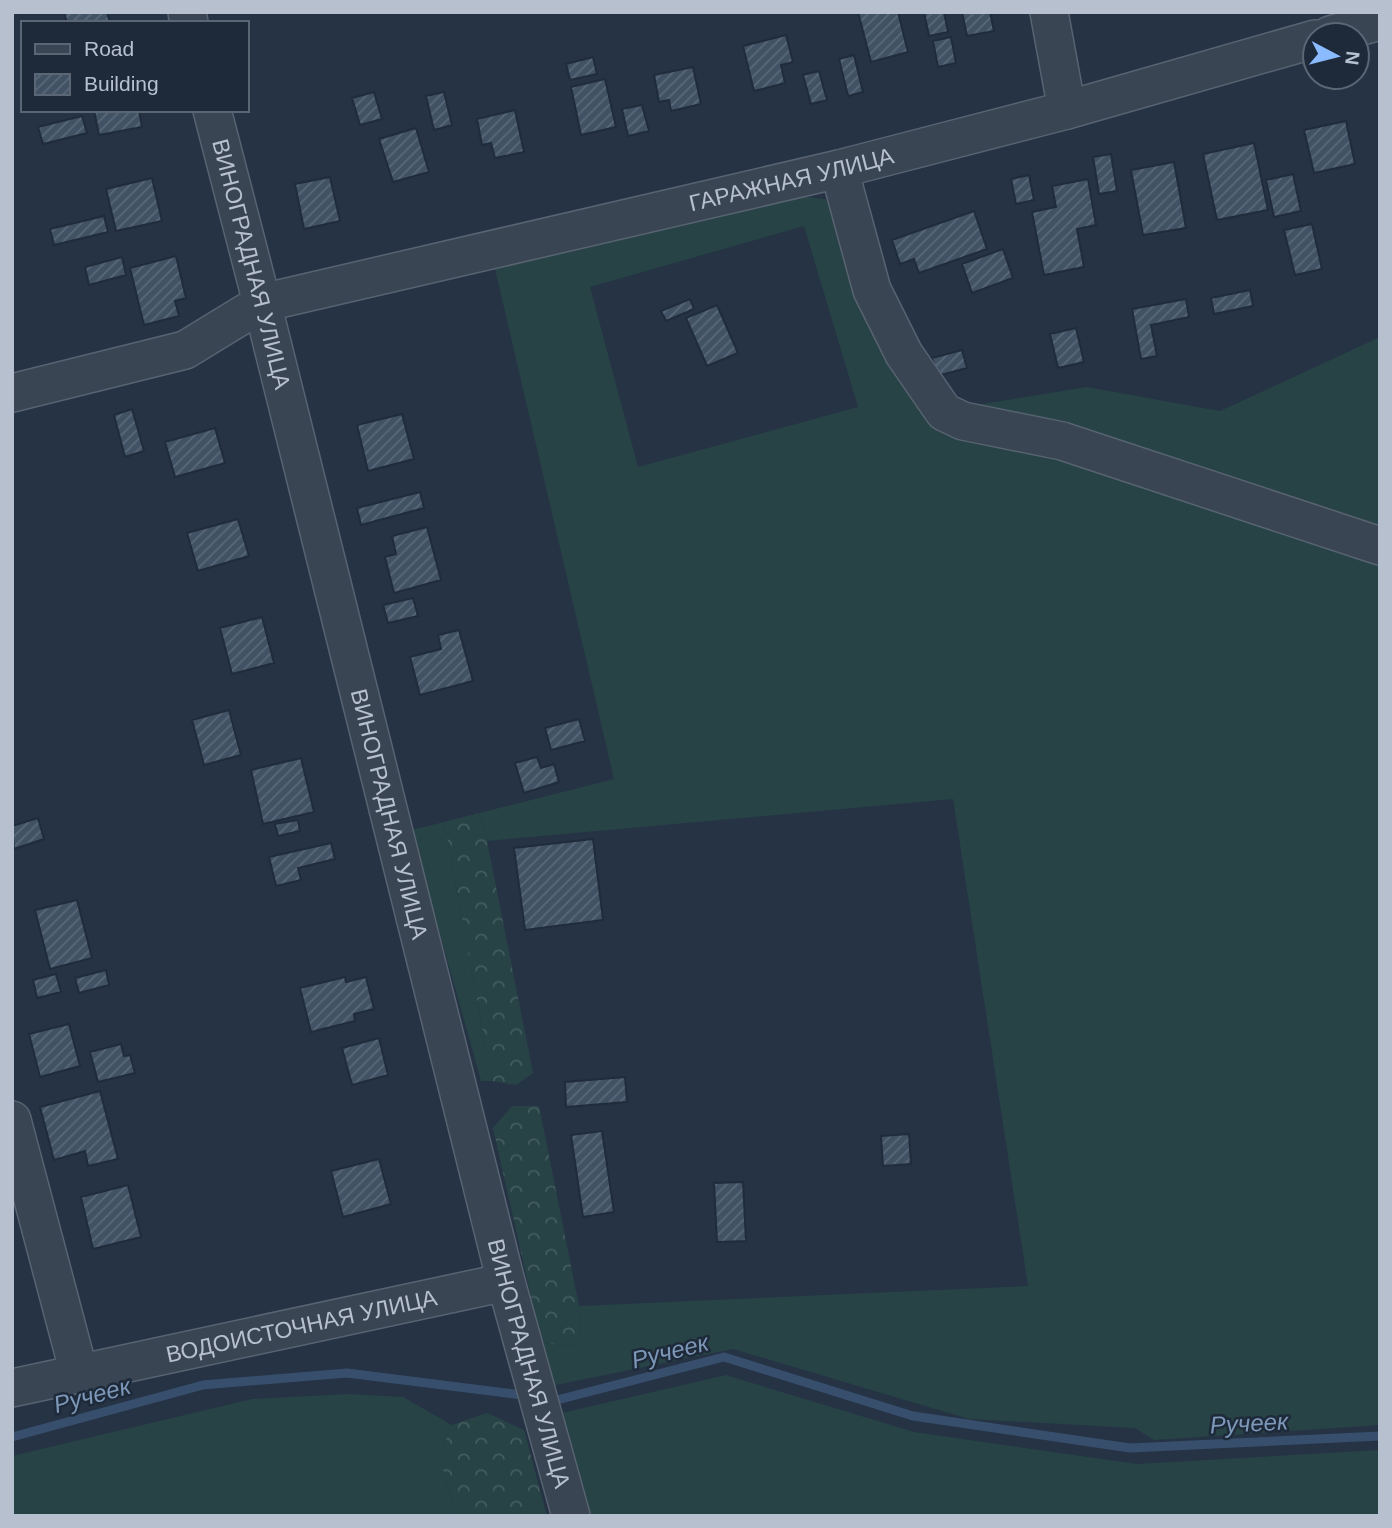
<svg xmlns="http://www.w3.org/2000/svg" width="1392" height="1528" font-family="Arial,sans-serif">
  <defs>
    <pattern id="forest-crowns" width="20" height="18" patternUnits="userSpaceOnUse" patternTransform="scale(1.75)"><rect width="20" height="18" fill="#274346"/><path d="M2 6a3 3 0 1 1 6 0M12 15a3 3 0 1 1 6 0" fill="none" stroke="#445c60"/></pattern>
    <pattern id="building-hatch" width="6" height="6" patternUnits="userSpaceOnUse" patternTransform="scale(1.75)"><rect width="6" height="6" fill="#415264"/><path d="M-1 1l2-2M0 6l6-6M5 7l2-2" fill="none" stroke="#5a6979"/></pattern>
  </defs>
  <rect width="100%" height="100%" fill="#253345"/>
  <path fill="#274346" fill-rule="evenodd" d="M792,195L831,200L951,409L1087,387L1220,411L1380,337V1425L1154,1440L1135,1428L969,1419L733,1349L551,1386L541,1341L560,1346L580,1344L579,1306L1028,1286L953,799L487,841L479,813L614,779L495,269ZM804,226L858,407L638,467L590,287Z
    M444,822L492,1081H481L411,830Z
    M726,1375L914,1432L1137,1464L1380,1450V1516H588L562,1413Z
    M348,1394L403,1397L452,1425L439,1455L456,1516H12V1456L252,1399Z"/>
  <path fill="url(#forest-crowns)" d="M479,813L487,841L533,1073L516,1085L492,1081L444,822Z
    M512,1106H539L579,1306L580,1344L560,1346L541,1341L493,1128Z
    M487,1413L524,1430L547,1516H456L439,1455L452,1425Z"/>
  <g fill="none" stroke-linecap="round" stroke-linejoin="round">
    <path stroke="#374f6d" stroke-width="9" d="M547,1399L557,1400L724,1357L913,1416L1130,1448L1380,1436
      M12,1437L203,1385L347,1373L530,1396"/>
  </g>
  <path fill="url(#building-hatch)" stroke="#202c3c" stroke-width="2" d="M64,12H107L110,23H67Z
    M858,12H898L908,52L871,62Z
    M924,12H944L948,32L929,36Z
    M962,12H990L994,31L967,36Z
    M786,35L793,62L781,65L785,83L754,91L743,46Z
    M951,37L956,63L938,67L933,41Z
    M854,55L863,92L848,96L839,59Z
    M593,57L597,74L570,80L566,64Z
    M693,67L701,104L671,111L669,100L659,102L654,75Z
    M819,71L827,100L811,104L803,75Z
    M605,79L616,127L581,135L571,87Z
    M374,92L382,119L360,125L352,98Z
    M444,92L452,125L434,130L426,96Z
    M642,105L649,131L628,136L622,109Z
    M94,110H139L142,127L99,135Z
    M515,110L524,152L495,158L491,143L482,145L477,119Z
    M82,116L87,133L43,144L38,127Z
    M1346,121L1355,164L1314,173L1304,130Z
    M416,128L429,172L393,182L379,139Z
    M1254,143L1268,210L1217,220L1203,154Z
    M1111,154L1117,191L1099,194L1093,157Z
    M1174,162L1186,228L1143,235L1131,170Z
    M1293,174L1301,211L1274,217L1266,180Z
    M1029,175L1034,200L1016,204L1011,179Z
    M330,177L340,221L304,229L295,184Z
    M152,178L162,221L116,231L106,189Z
    M1088,179L1096,225L1077,229L1084,267L1044,275L1032,212L1056,207L1052,186Z
    M974,211L987,249L919,273L914,259L900,264L892,240Z
    M104,216L108,232L54,245L50,229Z
    M1312,224L1322,269L1295,275L1284,230Z
    M1003,249L1013,278L972,293L962,264Z
    M176,256L186,298L175,301L179,316L144,325L130,268Z
    M122,257L126,275L89,285L85,267Z
    M1250,290L1253,306L1214,314L1211,298Z
    M690,299L694,309L666,321L661,311Z
    M1186,299L1189,317L1151,325L1157,356L1141,359L1132,309Z
    M717,305L738,353L707,366L686,318Z
    M1076,328L1084,362L1058,368L1050,334Z
    M962,350L967,368L937,376L932,358Z
    M132,409L144,451L125,457L114,415Z
    M402,414L414,459L368,471L357,425Z
    M215,428L225,463L175,477L165,442Z
    M420,492L424,508L361,525L357,508Z
    M238,519L249,556L198,571L187,533Z
    M427,527L441,580L394,593L385,557L396,554L392,536Z
    M413,598L418,616L388,623L383,605Z
    M262,617L274,663L232,674L220,628Z
    M459,630L473,681L420,695L410,657L441,649L438,635Z
    M229,710L241,755L204,765L192,720Z
    M579,719L585,741L551,750L545,728Z
    M537,757L541,768L554,764L559,782L524,793L515,763Z
    M301,758L314,812L263,824L251,770Z
    M38,818L44,839L14,849L12,826Z
    M298,820L300,831L278,836L275,824Z
    M593,839L603,920L525,930L514,848Z
    M331,843L335,859L298,868L301,880L276,886L269,857Z
    M77,900L92,958L50,969L35,910Z
    M106,970L109,985L79,993L75,978Z
    M56,974L61,992L37,998L33,980Z
    M345,977L346,982L366,977L374,1009L354,1014L355,1021L311,1032L300,988Z
    M69,1024L80,1066L40,1077L29,1034Z
    M379,1038L388,1075L352,1085L342,1048Z
    M121,1044L124,1056L130,1055L135,1073L98,1082L90,1052Z
    M625,1077L627,1102L566,1107L565,1082Z
    M100,1091L118,1159L88,1166L85,1151L54,1160L40,1107Z
    M602,1131L614,1212L583,1217L571,1135Z
    M909,1134L911,1164L883,1166L881,1136Z
    M379,1159L391,1204L343,1217L331,1171Z
    M743,1182L746,1241L717,1242L714,1183Z
    M128,1185L141,1237L93,1249L81,1197Z"/>
  <g fill="none" stroke-linecap="round" stroke-linejoin="round">
    <defs>
      <g id="minor">
        <path d="M187,12L189,23"/>
        <path d="M1049,12L1067,110"/>
        <path d="M1330,35L1380,21"/>
        <path id="s1" d="M212,110L262,303L506,1282L571,1516"/>
        <path d="M839,169L872,290L904,354L944,412L963,421L1062,441L1380,546"/>
        <path id="s2" d="M12,393L185,350L262,303L839,169L1067,110L1315,39"/>
        <path d="M12,1120L79,1373"/>
        <path id="s3" d="M12,1388L506,1282"/>
      </g>
    </defs>
    <use href="#minor" stroke="#586372" stroke-width="40"/>
    <use href="#minor" stroke="#3a4554" stroke-width="37"/>
  </g>
  <g text-anchor="middle" dominant-baseline="central" stroke-width="5" stroke-linejoin="round" paint-order="stroke">
    <g font-size="23" fill="#b7c0ce" stroke="#1e2a3a">
      <text stroke="none"><textPath href="#s2" startOffset="812">ГАРАЖНАЯ УЛИЦА</textPath></text>
      <text stroke="none"><textPath href="#s1" startOffset="159">ВИНОГРАДНАЯ УЛИЦА</textPath></text>
      <text stroke="none"><textPath href="#s1" startOffset="726">ВИНОГРАДНАЯ УЛИЦА</textPath></text>
      <text stroke="none"><textPath href="#s3" startOffset="296">ВОДОИСТОЧНАЯ УЛИЦА</textPath></text>
      <text stroke="none"><textPath href="#s1" startOffset="1293">ВИНОГРАДНАЯ УЛИЦА</textPath></text>
    </g>
    <g font-size="24" font-style="italic" fill="#7c97b7" stroke="#1e2a3a">
      <text transform="translate(670 1351) rotate(-14)">Ручеек</text>
      <text transform="translate(92 1395) rotate(-15)">Ручеек</text>
      <text transform="translate(1249 1423) rotate(-3)">Ручеек</text>
    </g>
  </g>
  <rect width="1392" height="1528" fill="none" stroke="#b7c0ce" stroke-width="28"/>
  <rect x="21" y="21" width="228" height="91" fill="#1e2a3a" stroke="#5b6675" stroke-width="2"/>
  <rect x="35" y="44" width="35" height="10" fill="#3a4554" stroke="#5b6675" stroke-width="2"/>
  <text x="84" y="56" font-size="21" fill="#b7c0ce">Road</text>
  <rect x="35" y="74" width="35" height="21" fill="url(#building-hatch)" stroke="#5b6675" stroke-width="2"/>
  <text x="84" y="91" font-size="21" fill="#b7c0ce">Building</text>
  <g transform="translate(1336 56) rotate(97)"><circle r="33" fill="#1e2a3a" stroke="#5b6675" stroke-width="2"/>
  <path d="M0-5L12 26L0 18L-12 26Z" fill="#8bbbff"/>
  <text y="-10" font-size="19" font-weight="bold" text-anchor="middle" fill="#b7c0ce">N</text>
  </g>
</svg>
